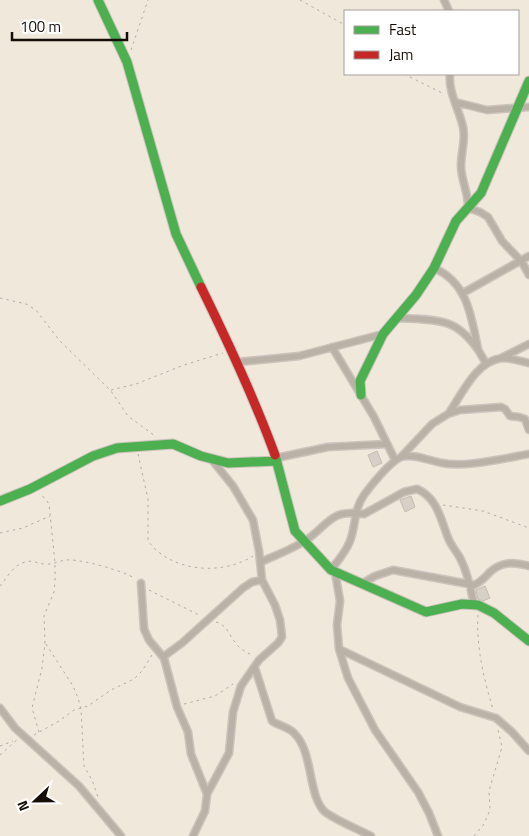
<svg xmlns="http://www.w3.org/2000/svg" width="529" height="836" font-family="'Titillium Web',sans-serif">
  <rect width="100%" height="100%" fill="#f1e8dc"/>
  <path fill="#d7d0c7" stroke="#c4bdb3" d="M377,451L382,463L373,467L368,455Z
    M411,496L415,507L405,512L400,500Z
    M485,586L490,598L483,601L478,599L476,590Z"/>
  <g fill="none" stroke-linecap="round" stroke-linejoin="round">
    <defs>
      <path id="street" d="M444,0L449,11
        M450,74C448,92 459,109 463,127C466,140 461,152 461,166C461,180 469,194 468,208L480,212L488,217L502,241L522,262L529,275
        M455,102L487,110L529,107
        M434,268C468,283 471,316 478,349
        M463,293L529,256
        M397,318C413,319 433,318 449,324C465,330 479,349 486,364
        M332,347L374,417L395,460
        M501,358L529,344
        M238,362L299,356L383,334
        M449,413C462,394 476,361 502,358C511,358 520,361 529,363
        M401,457L432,424L448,414L460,410L501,407L505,409L510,416L519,417L525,419L529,430
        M276,458L328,447L387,444
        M261,562C274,556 290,550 303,542C328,527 329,508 364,514L404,492L417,489C438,498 441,521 449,540C452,547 458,553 461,560C468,574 471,589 474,605
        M331,570C338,560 348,550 351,538C356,523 354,509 364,495C372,484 390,462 401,457C413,453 430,461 442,463C465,468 505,458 529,454
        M335,572L340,601L337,625L339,649L348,678L375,730L418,792L429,813L438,836
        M141,583L144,629L149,640L164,658L177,707L188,732L191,754L207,794L205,811L193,836
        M363,583L375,576L393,570L474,585C481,582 485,577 490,572C502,561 515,562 529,566
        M339,649L460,707L496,718L512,732L529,751
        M163,657L182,643L243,588L252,582L262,580
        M255,668L272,721C279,726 289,727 295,734C313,753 308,792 323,810C330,818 360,830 371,836
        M0,708L15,728L79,786L121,836
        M207,794L229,753L233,712L241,686L259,660L278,643L282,637L280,620L275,605L262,580L259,551L253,520L233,486L212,460"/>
      <path id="fast" d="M98,0L127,62L176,234L201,287
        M361,395L360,381L383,334L416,295L434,268L456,221L481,193L529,81
        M275,455L295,531L331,570L426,612L462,604L478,605L494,613L529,641
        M0,501L30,489L93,456L117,448L173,444L201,456L228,463L277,461"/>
      <path id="jam" d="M201,287C228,342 254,397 275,455"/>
    </defs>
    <use href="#street" stroke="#ccc4bc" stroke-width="9"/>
    <use href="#fast" stroke="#ccc4bc" stroke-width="11"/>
    <use href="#jam" stroke="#ccc4bc" stroke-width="11"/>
    <path stroke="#b4aca3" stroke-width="1" stroke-dasharray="2.5 4" stroke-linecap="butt" d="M300,0L345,25
      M131,50L148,0
      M404,74L444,94
      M0,298L26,304L36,310L59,340L111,391L128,416L155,436
      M111,390L136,384L184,365L223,353
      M138,454L148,499V541C171,572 221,576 253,556
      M443,505L483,511L529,528
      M0,533L23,528L50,516
      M0,586C7,578 13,565 25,562C33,559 39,565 48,564C55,564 63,559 70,560C84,560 124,571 134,578
      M149,590L201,616
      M478,615C476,646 484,680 493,709
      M216,622C228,625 230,638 238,646C242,650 247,653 252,655
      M46,644L73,686L78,698L81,709L84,766L92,780L98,797
      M184,704L215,696L233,684
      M39,732L32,708L42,668L45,643L44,616L54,592L55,581V563L49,504L45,498L39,494
      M34,735L59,721L74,710L88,706L111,690L134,679L142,671L152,655
      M0,746L13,741
      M0,755L18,739
      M474,836L484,824L490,810L489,791L502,747L498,730"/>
    <use href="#street" stroke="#bab2a7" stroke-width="6"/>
    <use href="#fast" stroke="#4caf50" stroke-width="9"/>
    <use href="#jam" stroke="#c62828" stroke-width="9"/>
  </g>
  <rect x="344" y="10" width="175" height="65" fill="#ffffff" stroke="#a19f9c"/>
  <rect x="354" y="26" width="25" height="8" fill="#4caf50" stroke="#a19f9c"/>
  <text x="389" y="35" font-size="15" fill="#140e07">Fast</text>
  <rect x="354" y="51" width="25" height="8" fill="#c62828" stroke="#a19f9c"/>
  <text x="389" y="60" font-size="15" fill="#140e07">Jam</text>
  <g transform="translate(35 801) rotate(248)" stroke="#ffffff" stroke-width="4" paint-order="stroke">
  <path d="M0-4L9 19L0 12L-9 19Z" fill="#140e07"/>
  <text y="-8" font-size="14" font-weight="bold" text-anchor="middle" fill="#140e07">N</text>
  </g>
  <path d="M12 32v8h115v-8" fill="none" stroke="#140e07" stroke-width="2.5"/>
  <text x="20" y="32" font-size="15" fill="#140e07" stroke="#ffffff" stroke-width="4" paint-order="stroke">100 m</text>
</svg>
